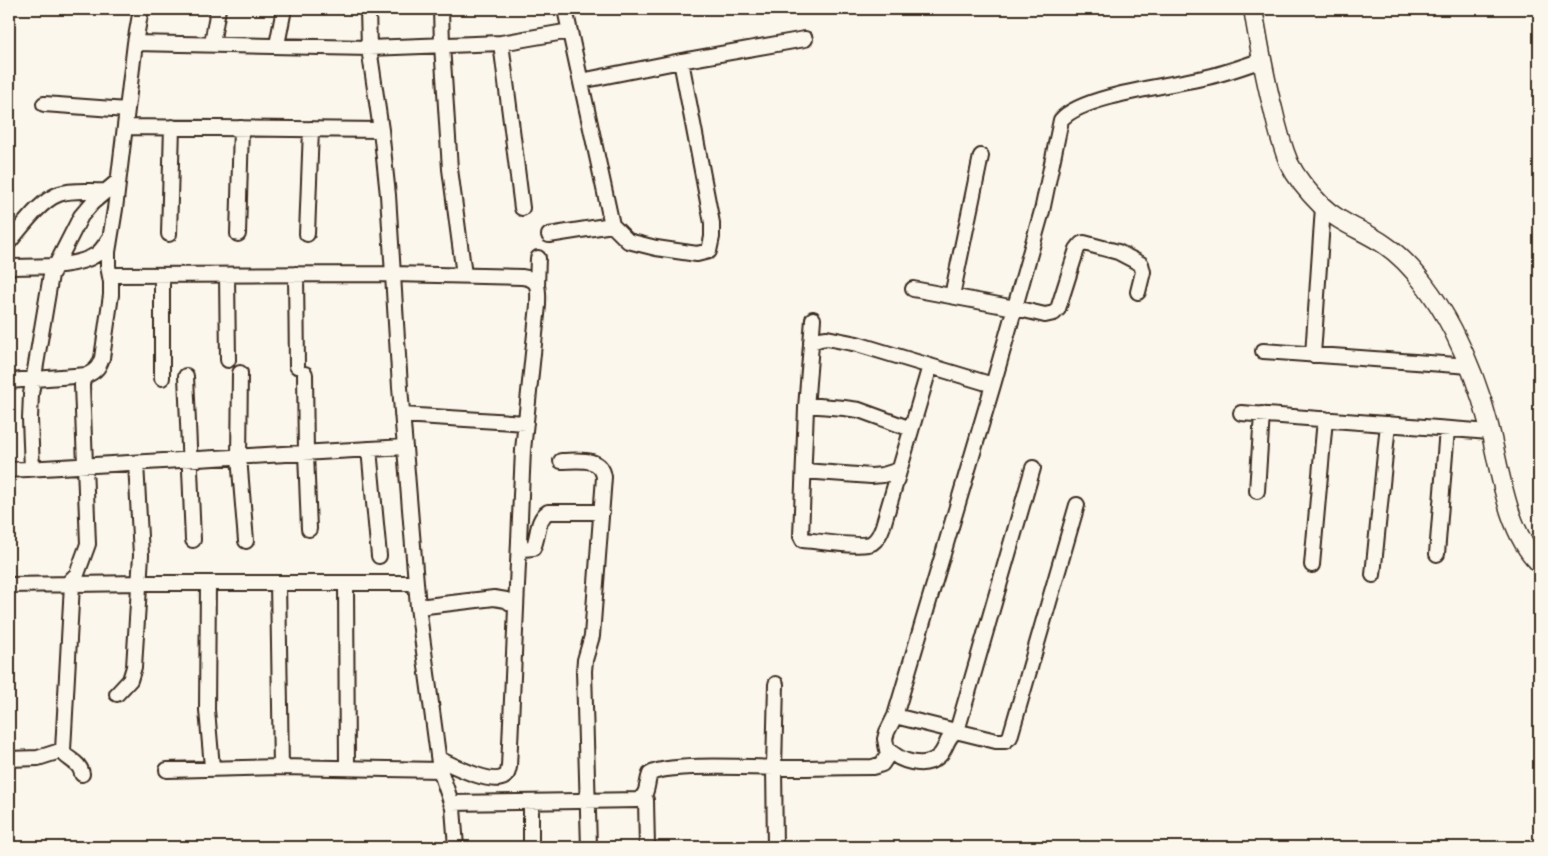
<svg xmlns="http://www.w3.org/2000/svg" width="1548" height="856" font-family="'Architects Daughter',sans-serif">
  <rect width="100%" height="100%" fill="#fbf7ec"/>
  <filter id="ink" filterUnits="userSpaceOnUse"><feTurbulence type="fractalNoise" baseFrequency=".02" numOctaves="2"/><feDisplacementMap in="SourceGraphic" scale="10" xChannelSelector="R" yChannelSelector="G"/><feConvolveMatrix kernelMatrix="1 2 1 2 8 2 1 2 1" color-interpolation-filters="sRGB"/></filter>
  <g filter="url(#ink)">
    <g fill="none" stroke-linecap="round" stroke-linejoin="round">
      <defs>
        <path id="minor" d="M368,9L369,48L381,130L388,195L400,387L418,607L440,770L453,808L456,847
          M441,9L442,45L450,169L464,275
          M565,9L612,225L628,241L656,248L697,254L709,251L712,237V223L681,61
          M135,43L369,48L501,43L570,31
          M501,43L522,208
          M212,44L218,9
          M277,45L284,9
          M581,81L681,61L805,39
          M44,104L127,110
          M125,127L381,130
          M169,234L172,127
          M238,234L241,128
          M307,234L311,129
          M549,235L612,225
          M9,242C22,227 40,201 59,194C73,189 91,192 106,191
          M9,267C34,266 76,269 97,254C102,250 105,245 109,239
          M296,274L297,366
          M110,275L392,274L522,277C541,279 538,290 538,305L523,450L509,767C508,771 508,775 504,777C491,785 452,765 439,759
          M162,275V378
          M227,275L228,360
          M537,286L538,258
          M913,289L1015,308L1045,315L1054,313L1058,309L1077,249L1081,244L1084,243L1118,252L1141,264L1143,272L1138,292
          M952,296L981,156
          M813,319L806,408L801,536L803,540C816,541 863,548 872,543C878,539 881,532 883,526L930,366
          M811,342L820,339L827,338L857,344L993,385
          M1263,351L1470,366
          M1313,355L1323,207
          M240,373L239,457L246,541
          M305,374L306,453L309,529
          M186,376L193,540
          M9,381L87,375C96,371 99,367 102,358L111,295V282L108,266V252L115,209L135,43L141,9
          M806,405L844,408L859,410L911,429
          M1241,413L1490,432
          M402,415L526,423
          M369,449L379,556
          M561,461C577,461 601,456 604,477L592,636L585,660L584,671L589,847
          M32,469L30,419L31,394L51,275L81,216L93,202L118,181
          M9,470L405,447
          M804,471L871,476L883,475L899,470
          M1257,491L1262,414
          M519,539L523,549L533,548C539,536 536,520 548,512H602
          M1437,554L1447,429
          M1312,565L1325,419
          M1373,575L1388,424
          M208,583L207,710L212,767
          M278,583L281,767
          M346,583L347,768
          M67,584L77,574L88,544L82,385L83,379L87,375
          M72,584L63,750L64,754C71,761 80,763 82,774
          M9,585L139,583H416
          M418,607L494,598L506,600L516,607
          M117,694L130,680L134,667L141,555L136,463
          M895,716L996,741H1005L1010,737L1077,505
          M888,749C899,761 924,770 939,756C947,749 946,736 957,731L1033,468
          M9,759L38,758L63,750
          M167,770L281,767L440,770
          M643,796L646,800L647,847
          M451,803L638,800C649,794 646,784 650,774C666,762 763,768 788,768C816,768 845,767 873,767L882,764L888,755L885,739L887,732L895,716L993,385L1042,211L1061,120C1080,96 1171,85 1203,78C1223,74 1242,67 1262,60
          M531,847V802
          M775,847L774,768L776,684"/>
        <path id="tertiary" d="M1253,9C1259,43 1264,76 1273,109C1277,127 1282,146 1289,163C1297,179 1309,193 1321,205C1339,223 1365,231 1385,245C1413,264 1438,301 1453,330C1468,360 1480,390 1488,422C1500,466 1505,529 1539,563"/>
      </defs>
      <use href="#minor" stroke="#3b2a1e" stroke-width="18"/>
      <use href="#tertiary" stroke="#3b2a1e" stroke-width="21"/>
      <use href="#minor" stroke="#fbf7ec" stroke-width="14"/>
      <use href="#tertiary" stroke="#fbf7ec" stroke-width="18"/>
    </g>
  </g>
  <rect width="1548" height="856" fill="none" stroke="#fbf7ec" stroke-width="30"/>
  <rect x="15" y="15" width="1518" height="826" fill="none" stroke="#3b2a1e" stroke-width="2" filter="url(#ink)"/>
</svg>
